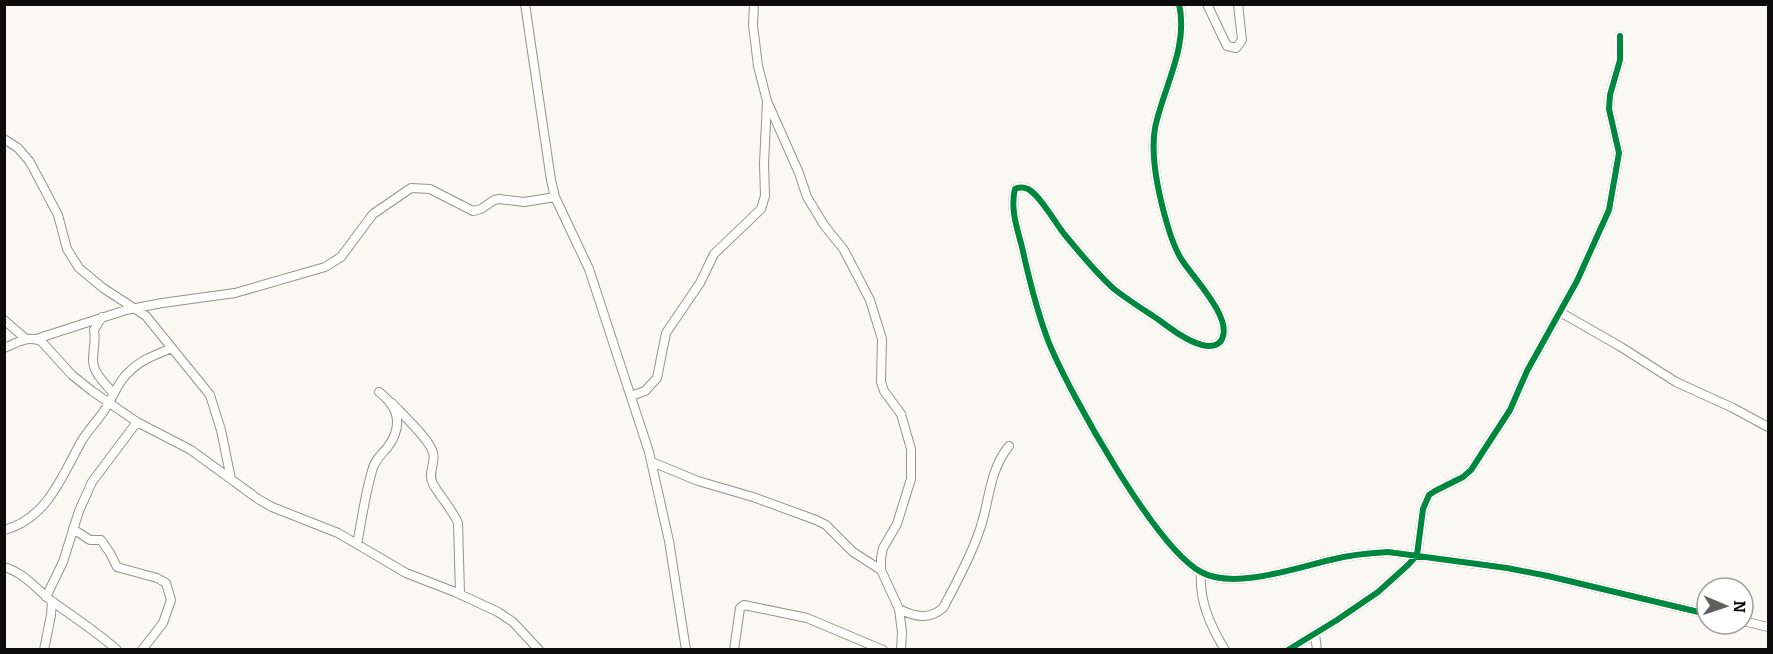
<svg xmlns="http://www.w3.org/2000/svg" width="1773" height="654" font-family="Bitter,serif">
  <rect width="100%" height="100%" fill="#faf8f2"/>
  <g fill="none" stroke-linecap="round" stroke-linejoin="round">
    <defs>
      <path id="minor" d="M525,4L551,180L555,197L589,269L649,452L669,541L686,650
        M1179,4C1189,47 1163,88 1155,128C1150,157 1160,200 1168,227C1171,237 1175,248 1180,257C1191,276 1233,317 1222,339C1219,346 1210,347 1202,345C1187,341 1171,329 1159,320C1144,310 1128,300 1114,289C1096,273 1080,253 1065,235C1055,223 1041,196 1028,189C1023,187 1019,187 1015,189C1010,208 1017,228 1022,247C1029,279 1037,312 1049,343C1070,394 1155,547 1201,572C1233,590 1296,568 1330,560C1349,555 1368,553 1388,552L1507,568L1548,576L1707,614
        M1207,4L1225,42L1227,46L1236,48L1242,40L1238,4
        M767,101L799,173L807,197L824,225L844,250L870,300L882,339L881,382L884,391L901,414L911,449V479L897,524L883,548L881,558V570
        M4,139L18,148L30,162L58,215L67,249L79,268L103,288L146,316L210,395L221,430L231,479
        M1560,312L1621,347L1676,382L1733,408L1768,427
        M102,317L94,330C96,342 93,348 93,360C93,373 105,383 113,393
        M4,320L26,339
        M36,339L126,310L162,303L235,293L325,267L341,257L373,214L411,188L430,189L473,211L481,209L494,200L499,199L524,202L555,197
        M4,348C17,343 28,335 41,341L72,375L92,391L137,422L191,450L258,499L272,507L338,533L406,573L455,592L498,612L513,622L539,650
        M631,396L645,391L657,378L666,333L700,283L714,254L761,209L765,196L764,164L767,101L758,66L753,25L754,4
        M392,403C402,414 431,441 433,453C436,464 427,473 433,484C441,498 452,509 458,523L460,594
        M652,462L698,481L753,497L816,520L826,525L853,552L881,570L899,609L902,632L901,650
        M73,529L90,540H101L110,553L117,567L157,578L166,583L171,600L163,623L142,650
        M4,530C47,519 62,476 81,442C89,428 101,418 108,404C115,393 118,382 128,373C140,360 155,355 172,348
        M357,544C362,519 365,494 372,471C374,461 381,455 387,448C403,427 400,408 379,392
        M4,567C25,573 37,590 53,602C75,618 97,632 117,650
        M1201,572C1199,601 1210,625 1225,650
        M46,597L63,562L79,511L92,482L137,422
        M899,609C915,617 929,620 943,608C956,584 970,558 979,532C990,502 988,472 1009,446
        M1743,621L1768,627
        M1315,634L1317,650
        M44,650L51,615L52,601
        M734,650L740,608L744,605L807,618L883,650
        M1288,650L1337,620L1378,592L1408,565L1417,555L1423,509L1429,495L1435,491L1463,477L1471,470L1510,410L1527,371L1577,281L1609,210L1619,153L1609,109L1610,95L1620,60V36"/>
    </defs>
    <use href="#minor" stroke="#949390" stroke-width="10"/>
    <use href="#minor" stroke="#fefefd" stroke-width="8"/>
    <defs>
      <path id="cycleway" d="M1179,4C1189,47 1163,88 1155,128C1150,157 1160,200 1168,227C1171,237 1175,248 1180,257C1191,276 1233,317 1222,339C1219,346 1210,347 1202,345C1187,341 1171,329 1159,320C1144,310 1128,300 1114,289C1096,273 1080,253 1065,235C1055,223 1041,196 1028,189C1023,187 1019,187 1015,189C1010,208 1017,228 1022,247C1029,279 1037,312 1049,343C1070,394 1155,547 1201,572C1233,590 1296,568 1330,560C1349,555 1368,553 1388,552L1507,568L1548,576L1707,614
        M1288,650L1337,620L1378,592L1408,565L1417,555L1423,509L1429,495L1435,491L1463,477L1471,470L1510,410L1527,371L1577,281L1609,210L1619,153L1609,109L1610,95L1620,60V36"/>
    </defs>
    <use href="#cycleway" stroke="#fff" stroke-width="10"/>
    <use href="#cycleway" stroke="#00873e" stroke-width="6"/>
  </g>
  <rect width="1773" height="654" fill="none" stroke="#0d0d0d" stroke-width="12"/>
  <g transform="translate(1725 606) rotate(92)"><circle r="28" fill="#ffffff" stroke="#9e9e9e" stroke-width="1.5"/>
  <path d="M0-4.5L10 22L0 15L-10 22Z" fill="#605f5d"/>
  <text y="-9" font-size="16" font-weight="bold" text-anchor="middle" fill="#0d0d0d">N</text>
  </g>
</svg>
